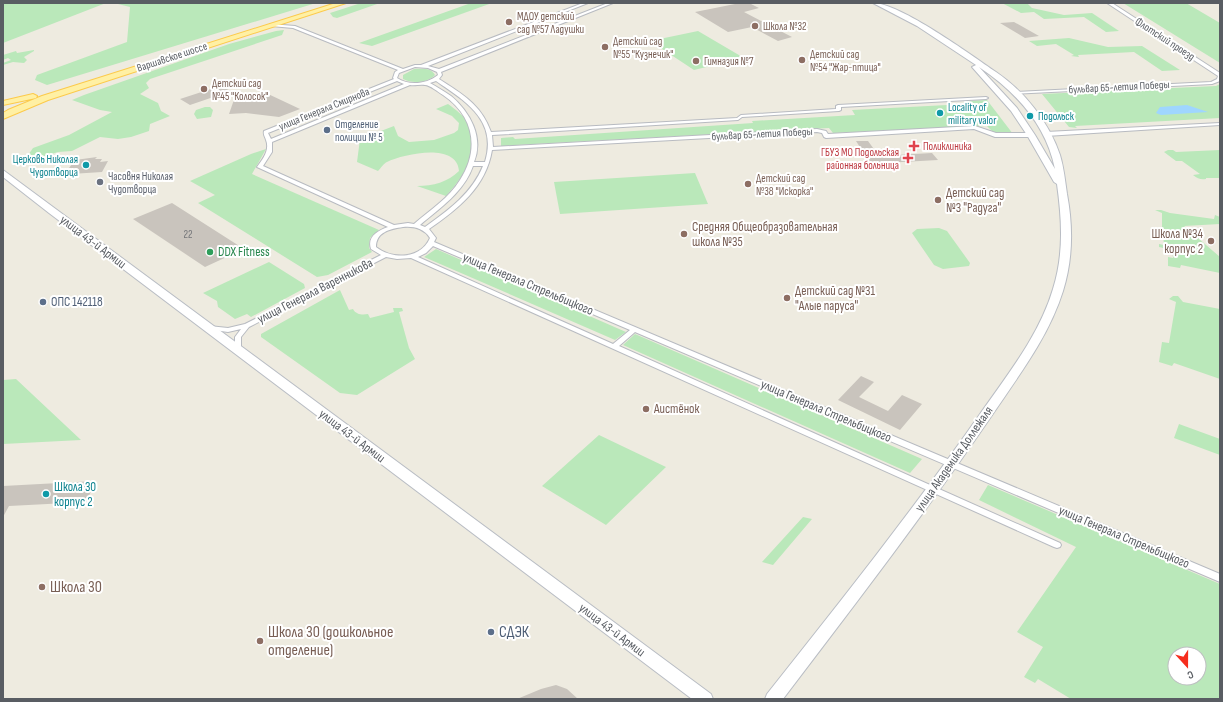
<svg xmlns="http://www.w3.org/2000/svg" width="1223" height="702" font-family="'Sofia Sans Condensed',sans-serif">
  <rect width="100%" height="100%" fill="#eeebe0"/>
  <path fill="#bae8ba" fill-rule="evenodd" d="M3,3H106L3,43Z
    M114,3H316L47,85L35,80L37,75L127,42L130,7Z
    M361,3H380L337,18L333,17L330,13Z
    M471,3H492L372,46L359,43Z
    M1002,3H1027L1032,8L1064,15L1092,13L1119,31L1106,32L1084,17L1044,19L1034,12L1021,13Z
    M1123,3H1186L1220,23V63Z
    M284,30L282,35L150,79L146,83L149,88L140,94L158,103L161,111L170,116L150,124L149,131L131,137L118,139L100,137L72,151L58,152L32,160L26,158L33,148L69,135L112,112L100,110L72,100L84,95L229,44L276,31Z
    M698,31L744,58L694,70L650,41Z
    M1069,38L1108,47L1142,46L1180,70L1162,71L1134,52L1078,55L1079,57L1071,56L1074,55L1056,44L1037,46L1029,41Z
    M34,50V51L24,57L27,60L24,63L13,62L3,65V63L11,60L8,58L3,60V55L16,51L17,53Z
    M414,69C421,69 431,67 435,75C428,83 412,84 403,79V75Z
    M1220,84V118L1075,126L1077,128L1069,127L1042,94L1216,86Z
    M987,100L1013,134L996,135L987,126L833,133L829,128L516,145L515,147L501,148V138L513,137L515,139L753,123L752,121L855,115L852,110L966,104V101Z
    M448,104C455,109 467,118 470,126C479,155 464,176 446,196L417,186C433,186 448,182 459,171C457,142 404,154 387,162C384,163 381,168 378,171L357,162L360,139L394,126L398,136L409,142L434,140L454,133L458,130L459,123L452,116L436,109Z
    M205,107H210L213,110L211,117L197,119L194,114L196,110Z
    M266,149L252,174L379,230L370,238L369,248L372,252L328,275L317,277L198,203L215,195L190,181L251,154Z
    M1168,150H1173L1176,152L1220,150V178H1206V179C1201,180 1198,179 1193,175L1200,174L1182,161H1176L1164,152Z
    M695,173L708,204L560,214L554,182Z
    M1155,210H1161L1170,213L1214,219L1215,215L1220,217V224L1184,226L1220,257V273L1181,265L1180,268L1168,266V257L1173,258L1172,250L1159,247V244L1164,245L1163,235H1171L1170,232L1162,230V213Z
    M939,228L947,231L970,263L969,266L943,269L934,265L912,233L917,229Z
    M436,249L626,332L615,340L424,257Z
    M269,262L304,284L305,288L251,317L247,314L235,319L218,307L217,301L203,293Z
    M340,290L349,310L353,309C356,315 363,315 368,314L370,318L394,312L393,308H402L403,311L399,312L409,348L415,359L357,395L340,393L261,337V334Z
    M1173,296H1178L1183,302L1220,309V379L1174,363L1172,366L1159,362L1162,342L1169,343L1176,302L1169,299Z
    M635,334L922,459L910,473L623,345Z
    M16,379L81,440L3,444V380Z
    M1179,424L1220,439V455L1174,438Z
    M599,435L666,467L606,525L542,486Z
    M988,485L1220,584V699H1071L1038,679L1035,683L1024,677L1043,647L1017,632L1076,547L979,500ZM1175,654H1199V678H1175Z
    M803,517L812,519L773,565L762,562Z"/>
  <path fill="#9fd6ff" d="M1187,105L1208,112L1161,115L1156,113L1160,107Z"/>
  <path fill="#c9c4bd" d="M740,3H749L759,8L744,12L792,37L778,41L752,27L728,32L695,12Z
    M1014,22L1039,36L1025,38L1000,23Z
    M220,86L231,91L190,105L180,99Z
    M266,93L300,109L279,117L246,113L229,114L236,94L246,100Z
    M856,141H868L879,156L932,153L938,160L884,163L886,165L872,166Z
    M97,157L95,159H102L100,162L108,161L102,172L71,174L73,172H66L75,160Z
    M172,203L244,249L205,267L133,219Z
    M861,376L874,382L859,397L888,411L902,395L922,404L900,430L838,400Z
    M96,481L86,502L9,506L3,517V486Z
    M556,685L567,689L578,699H517L541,689Z"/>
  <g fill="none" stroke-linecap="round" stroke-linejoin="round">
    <defs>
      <path id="minor" d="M583,3H588L428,66L439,69L608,3H613L441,72L442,75L439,79C462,94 481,104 491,132L737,118L741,115L836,109V106L838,105L986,97L988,98L986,99L841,107V110L839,111L742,117L738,120L492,135L493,147L817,129L826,131L828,134L975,126L996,133H1031L1034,135L1031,137H995L974,129L826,138L824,137L822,133L817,132L492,150C486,187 458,209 429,229L436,238L434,242L1220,574V582L635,332L619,346L1060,543L1061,545L1060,547L1057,548L1054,547L411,258L397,259L386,257L249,327L241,337V350L240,352H236L235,350V337L241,329L228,332L207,329L206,328L207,327L209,326L228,328L245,324L381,255L371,249C367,237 377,231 388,227L257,167C263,159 270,150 266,140C265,136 263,135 264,131L394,79L393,78L395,72L398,70L293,28L271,26H270V24L295,26L403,69L415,65H421ZM415,67L428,68L437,72L438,75C427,84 409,86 397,78L399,73ZM397,81L404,84L271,139L268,133ZM436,81C465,101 498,120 485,162H474C484,137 470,112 451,96C444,91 437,87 430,83ZM410,85C415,86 420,84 425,85C430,85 438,92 443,95C474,116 480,149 460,180C449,198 430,210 414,224L408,223L394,225L263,166L272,152V142ZM473,166H483C472,193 449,210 425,227L420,225C440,208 464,192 473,166ZM403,227C413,226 424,228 430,238C421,259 393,260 376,247C376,232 390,229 403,227ZM433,246L630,330L613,344L418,257L426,253Z
        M1107,3H1112L1220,73V81L1212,84L1013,94V93L1015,92L1211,82L1217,79L1218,76Z
        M1220,123V125L1046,136L1043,134L1046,132Z"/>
      <path id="secondary" d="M873,3C900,3 971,55 996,72C1024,91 1049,122 1060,155C1064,168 1065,181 1067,194C1073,226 1073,259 1063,291C1048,339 1016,379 988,421C923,516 853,607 783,699H765L767,694C840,602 913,510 980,414C1007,375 1039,336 1053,289C1064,254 1062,220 1057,184L1054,182L1027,135L1011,111L972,67L976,65L917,26ZM979,67C1016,92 1046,124 1055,169L1035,135L1017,108Z
        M3,170L711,694L713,699H692L49,213L3,177Z"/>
      <path id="primary" d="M336,3H346L48,100L3,119V113L8,110L42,96Z
        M33,94L37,96L36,98L3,105V101Z"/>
    </defs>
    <use href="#minor" stroke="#b8bbc1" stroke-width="2"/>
    <use href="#secondary" stroke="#b9bdc4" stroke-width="2"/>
    <use href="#primary" stroke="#fcca4b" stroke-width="2"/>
    <use href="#minor" fill="#fff" fill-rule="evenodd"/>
    <use href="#secondary" fill="#fff" fill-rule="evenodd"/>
    <use href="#primary" fill="#fff0a4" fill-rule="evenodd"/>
  </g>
  <g fill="#8d6e63" stroke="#fff" stroke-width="1.5">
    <circle cx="509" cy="22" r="4"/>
    <circle cx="755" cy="26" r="4"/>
    <circle cx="605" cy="47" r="4"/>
    <circle cx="802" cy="60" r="4"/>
    <circle cx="696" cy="61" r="4"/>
    <circle cx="204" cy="89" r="4"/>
    <circle cx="748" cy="184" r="4"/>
    <circle cx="938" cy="200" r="4"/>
    <circle cx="684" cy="234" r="4"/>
    <circle cx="1211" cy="241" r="4"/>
    <circle cx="787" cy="298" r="4"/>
    <circle cx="646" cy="409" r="4"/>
    <circle cx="42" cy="587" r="4"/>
    <circle cx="260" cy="641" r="4"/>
  </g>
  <g fill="#0f9aa8" stroke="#fff" stroke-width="1.5">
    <circle cx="940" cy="113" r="4"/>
    <circle cx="1030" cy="116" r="4"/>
    <circle cx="86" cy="165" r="4"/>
    <circle cx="46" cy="494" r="4"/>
  </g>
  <g fill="#5c6f8a" stroke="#fff" stroke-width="1.5">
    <circle cx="327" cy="130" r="4"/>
    <circle cx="43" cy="302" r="4"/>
    <circle cx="491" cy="632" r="4"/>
  </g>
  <g fill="#e0444e" stroke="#fff" stroke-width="1.5">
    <path d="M912 140h4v4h4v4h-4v4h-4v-4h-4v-4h4z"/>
    <path d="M906 152h4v4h4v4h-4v4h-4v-4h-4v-4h4z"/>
  </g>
  <circle fill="#6b7280" stroke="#fff" stroke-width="1.5" cx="100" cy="182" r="4"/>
  <circle fill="#2e9e5b" stroke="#fff" stroke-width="1.5" cx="210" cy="252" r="4"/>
  <g text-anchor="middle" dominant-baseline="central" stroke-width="4" stroke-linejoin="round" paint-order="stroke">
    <g font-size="11" fill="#785e54" stroke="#fff" text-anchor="start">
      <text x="517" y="16">МДОУ детский<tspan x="517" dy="13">сад №57 Ладушки</tspan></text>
      <text x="763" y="26">Школа №32</text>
      <text x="613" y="41">Детский сад<tspan x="613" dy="13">№55 "Кузнечик"</tspan></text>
      <text x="810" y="54">Детский сад<tspan x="810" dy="13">№54 "Жар-птица"</tspan></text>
      <text x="704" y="61">Гимназия №7</text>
      <text x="212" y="83">Детский сад<tspan x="212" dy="13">№45 "Колосок"</tspan></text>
      <text x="756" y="178">Детский сад<tspan x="756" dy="13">№38 "Искорка"</tspan></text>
    </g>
    <g font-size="11" fill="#595d63" stroke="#fff">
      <text transform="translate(1165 39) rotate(33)">Флотский проезд</text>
      <text transform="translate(172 57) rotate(-18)">Варшавское шоссе</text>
      <text transform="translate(1119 87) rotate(-3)">бульвар 65-летия Победы</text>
      <text transform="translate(324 109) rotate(-22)">улица Генерала Смирнова</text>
      <text transform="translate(762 134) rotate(-3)">бульвар 65-летия Победы</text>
    </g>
    <g font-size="11" fill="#0d838f" stroke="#fff" text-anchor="start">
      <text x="948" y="107">Locality of<tspan x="948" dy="13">military valor</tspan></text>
      <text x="1038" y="116">Подольск</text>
      <text x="78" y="159" text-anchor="end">Церковь Николая<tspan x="78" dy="13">Чудотворца</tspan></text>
    </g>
    <g font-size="11" fill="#4e5e75" stroke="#fff" text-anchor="start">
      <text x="335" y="124">Отделение<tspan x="335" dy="13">полиции № 5</tspan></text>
    </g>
    <g font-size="11" fill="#be3a42" stroke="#fff" text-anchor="start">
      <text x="923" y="146">Поликлиника</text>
      <text x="899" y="152" text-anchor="end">ГБУЗ МО Подольская<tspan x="899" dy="13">районная больница</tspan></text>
    </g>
    <g font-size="11" fill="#5b616d" stroke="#fff" text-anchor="start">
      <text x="108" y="176">Часовня Николая<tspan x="108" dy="13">Чудотворца</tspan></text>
    </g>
    <g font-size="11" fill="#75777a">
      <text x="188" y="234">22</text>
    </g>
    <g font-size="13" fill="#785e54" stroke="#fff" text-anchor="start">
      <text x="946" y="193">Детский сад<tspan x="946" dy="15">№3 "Радуга"</tspan></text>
      <text x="692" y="227">Средняя Общеобразовательная<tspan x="692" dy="15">школа №35</tspan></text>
      <text x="1203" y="234" text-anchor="end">Школа №34<tspan x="1203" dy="15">корпус 2</tspan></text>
      <text x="795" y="291">Детский сад №31<tspan x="795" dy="15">"Алые паруса"</tspan></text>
      <text x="654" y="409">Аистёнок</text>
    </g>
    <g font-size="13" fill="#595d63" stroke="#fff">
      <text transform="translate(93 242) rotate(37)">улица 43-й Армии</text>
      <text transform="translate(528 284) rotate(23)">улица Генерала Стрельбицкого</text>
      <text transform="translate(315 291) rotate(-27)">улица Генерала Варенникова</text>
      <text transform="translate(826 411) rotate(23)">улица Генерала Стрельбицкого</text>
      <text transform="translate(352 436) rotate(37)">улица 43-й Армии</text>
      <text transform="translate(954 459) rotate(-55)">улица Академика Доллежаля</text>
      <text transform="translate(1124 537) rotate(23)">улица Генерала Стрельбицкого</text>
      <text transform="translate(612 630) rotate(37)">улица 43-й Армии</text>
    </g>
    <g font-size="13" fill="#27864d" stroke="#fff" text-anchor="start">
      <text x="218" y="252">DDX Fitness</text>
    </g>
    <g font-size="13" fill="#4e5e75" stroke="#fff" text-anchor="start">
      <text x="51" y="302">ОПС 142118</text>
    </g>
    <g font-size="13" fill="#0d838f" stroke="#fff" text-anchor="start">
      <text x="54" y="487">Школа 30<tspan x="54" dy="15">корпус 2</tspan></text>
    </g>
    <g font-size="16" fill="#785e54" stroke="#fff" text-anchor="start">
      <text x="50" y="587">Школа 30</text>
      <text x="268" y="632">Школа 30 (дошкольное<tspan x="268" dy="18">отделение)</tspan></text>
    </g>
    <g font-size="16" fill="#4e5e75" stroke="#fff" text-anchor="start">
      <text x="499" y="632">СДЭК</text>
    </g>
  </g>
  <rect width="1223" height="702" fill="none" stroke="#595d63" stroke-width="8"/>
  <g transform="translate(1187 666) rotate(159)"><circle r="19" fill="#ffffff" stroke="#bdbec1"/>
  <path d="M0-3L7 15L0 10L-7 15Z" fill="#f62d1d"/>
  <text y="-6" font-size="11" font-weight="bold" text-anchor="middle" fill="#595d63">С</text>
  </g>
</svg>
